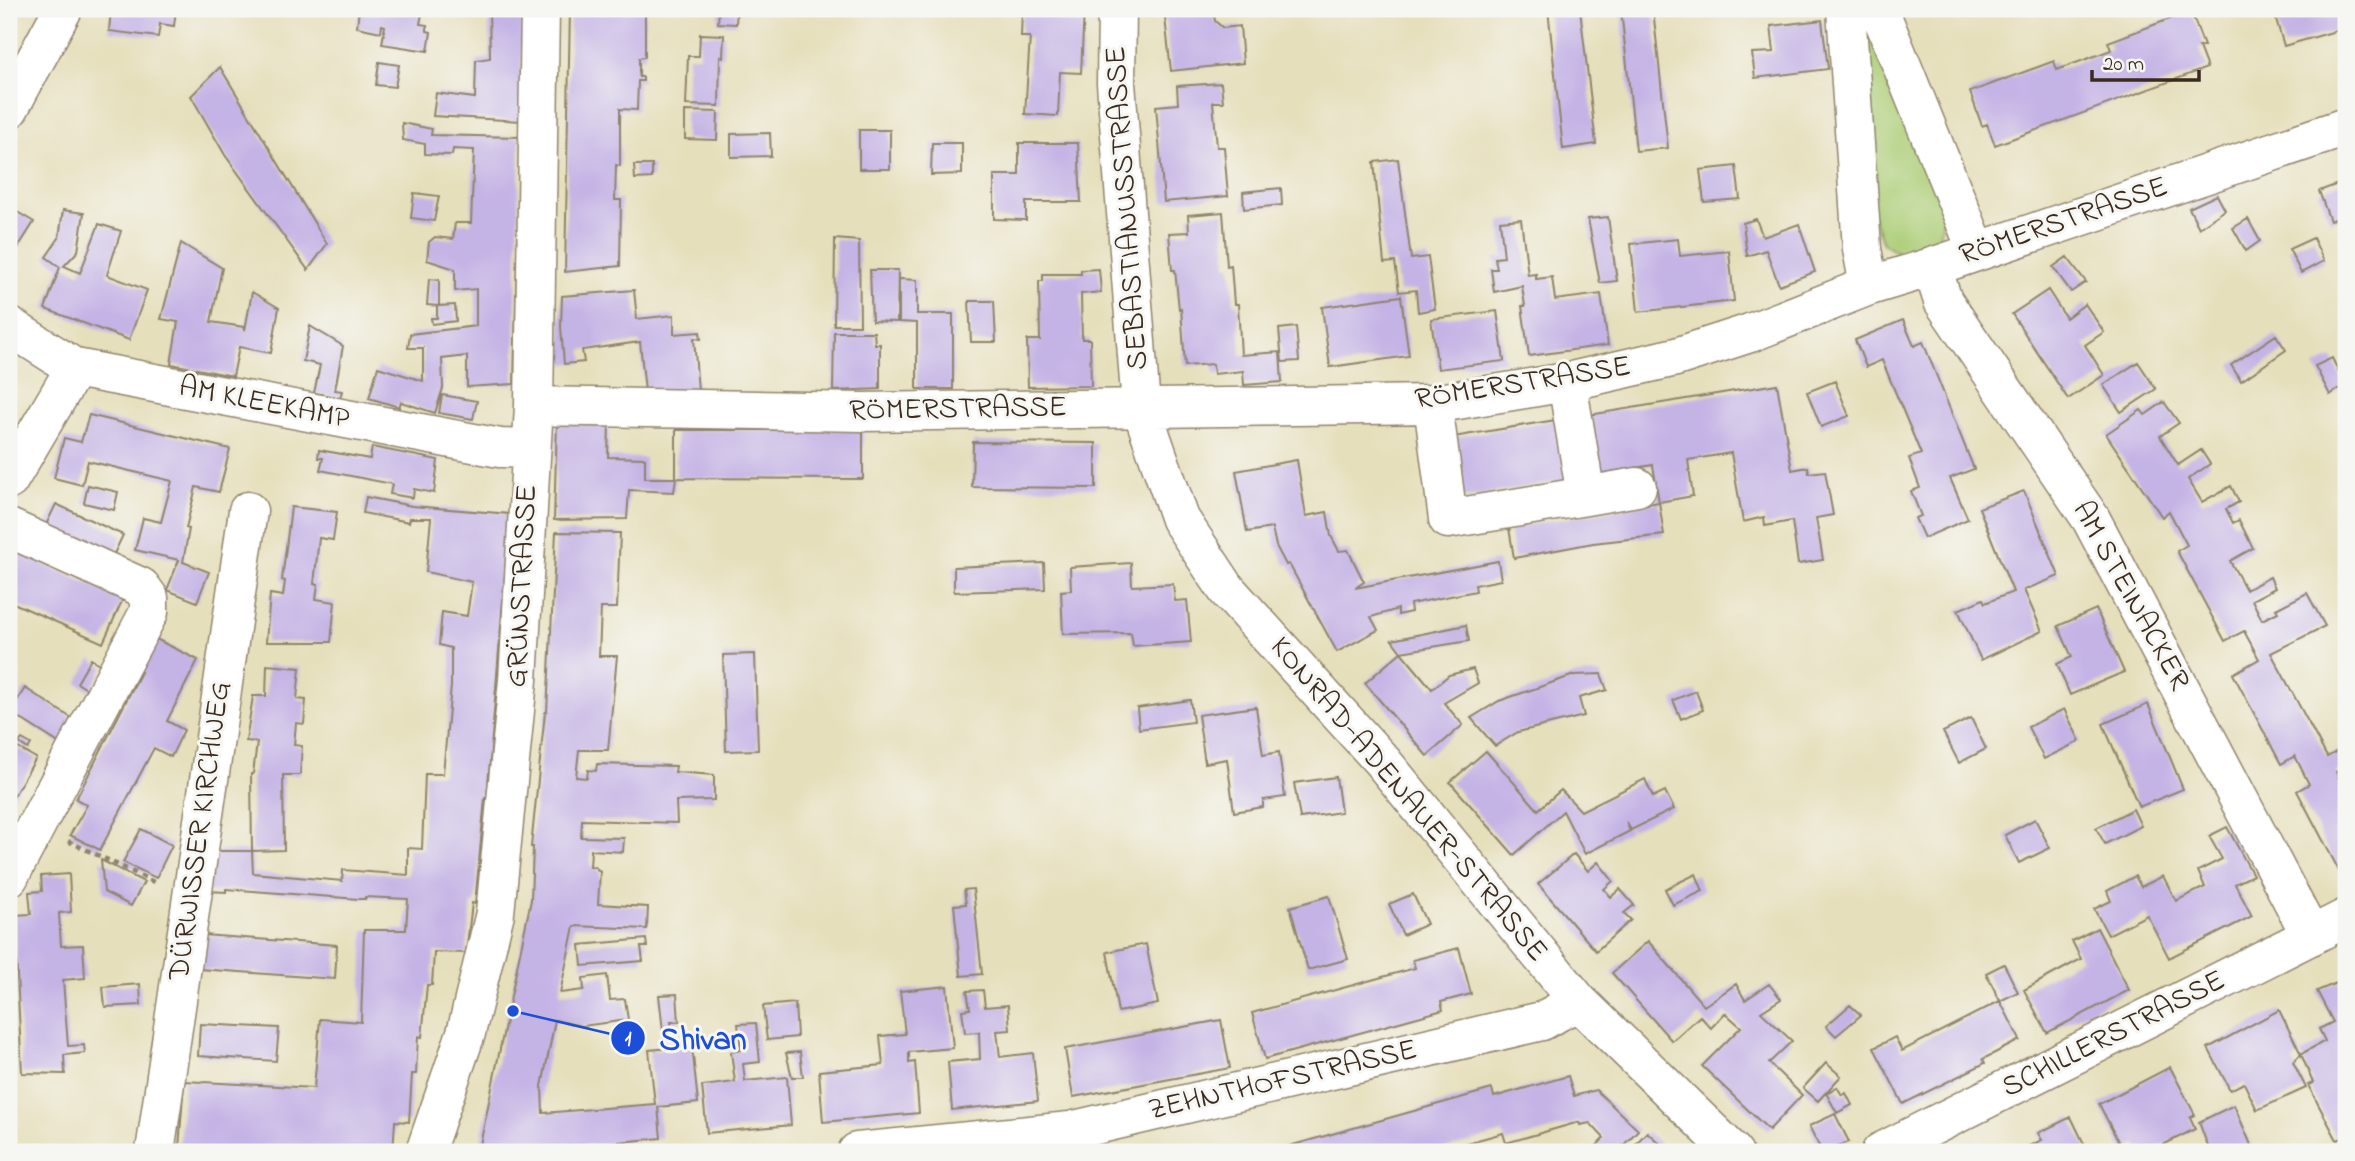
<svg xmlns="http://www.w3.org/2000/svg" width="2355" height="1161" font-family="'Indie Flower',sans-serif">
  <rect width="100%" height="100%" fill="#f6f6f2"/>
  <filter id="ink" filterUnits="userSpaceOnUse"><feTurbulence type="fractalNoise" baseFrequency=".0143" numOctaves="2"/><feDisplacementMap in="SourceGraphic" scale="14" xChannelSelector="R" yChannelSelector="G"/><feConvolveMatrix kernelMatrix="1 2 1 2 8 2 1 2 1" color-interpolation-filters="sRGB"/></filter>
  <filter id="wash" filterUnits="userSpaceOnUse"><feTurbulence type="fractalNoise" baseFrequency=".00686" numOctaves="4" result="noise"/><feDisplacementMap in="SourceGraphic" scale="28" xChannelSelector="R" yChannelSelector="G"/><feGaussianBlur stdDeviation="1.57" result="paint"/><feColorMatrix in="noise" values="0 0 0 0 0 0 0 0 0 0 0 0 0 0 0 0 0 1.4 0 .05"/><feComposite in="paint" operator="in"/></filter>
  <g filter="url(#wash)">
    <rect width="100%" height="100%" fill="#e6dfbb"/>
    <path fill="#accd76" stroke="#747c4a" stroke-width="2" d="M1865,19L1944,210L1942,225L1937,242L1929,250L1916,254L1901,255L1883,243L1869,207Z"/>
    <g id="blocks">
      <path fill="#c4b3e5" d="M111,9H176L174,26L160,24L158,37L109,31Z
        M359,9H423L420,24L427,25V31L431,32L428,51L382,44L385,26L382,25L381,32L357,27Z
        M489,9H522L521,121L433,116L436,93L475,98L476,60L490,58Z
        M570,9H645V57L639,58V77H643V81H638L637,110L620,109V166L616,165L615,200H621L620,266L565,272Z
        M719,9H737L736,24L718,23Z
        M1022,9H1084L1081,73L1060,72L1058,116L1025,114L1030,37H1021Z
        M1164,9H1213L1215,21L1223,28L1240,26L1243,63L1171,71Z
        M1548,9H1580L1596,144L1563,149Z
        M1621,9H1653L1668,148L1636,151Z
        M1744,9H1777V10L1745,14Z
        M2273,9H2346V28L2284,46Z
        M2191,11L2204,46L2199,47L2207,68L1995,145L1987,124L1982,126L1970,92L2054,61L2057,70L2111,50L2108,42Z
        M1822,20L1828,69L1755,78L1752,53L1774,52L1771,26Z
        M700,34L724,35L723,57L720,56L719,106L686,105L688,56H699Z
        M379,62L399,65L395,87L376,85Z
        M220,67L327,244L308,270L225,155L191,96Z
        M1221,83L1223,102H1213L1217,147H1224L1228,196L1164,202L1156,106L1178,104L1177,86Z
        M685,111L718,112L717,140L685,139Z
        M402,123L432,129L431,135L520,137L514,384L467,387V356L442,359L443,388L435,413L401,402L399,407L369,398L378,367L423,381V348H408L410,334L476,326V289L455,291V269L427,260L429,242L435,237L453,239L455,223H471L474,150L453,149L452,155L425,154V144L403,140Z
        M859,130H890V169H859Z
        M770,133L771,156L731,157V134Z
        M932,143H962V174L931,175Z
        M1019,143H1078L1081,202H1026V220L994,219V175H1019Z
        M1398,159L1411,259L1428,257L1435,309L1418,312L1416,290L1399,292L1395,262L1384,263L1374,162Z
        M634,165H652V178L635,179Z
        M1736,166L1740,199L1704,202L1700,170Z
        M2346,181V215L2330,221L2319,191Z
        M1281,188L1282,205L1244,209L1243,192Z
        M414,193L439,196L434,221L411,218Z
        M2217,195L2225,210L2199,228L2189,208Z
        M9,207L34,222L9,262Z
        M63,210L84,213L78,251L64,266L80,273L99,224L121,231L107,275L147,290L129,340L45,309L60,267L46,257L59,238Z
        M1223,212L1227,266L1231,265L1234,304H1238L1241,355L1280,352L1282,382L1244,385L1243,371L1214,374L1213,364L1185,366L1181,308L1179,309L1175,270H1172L1169,233L1189,232L1188,215Z
        M1608,217L1617,281L1600,283L1588,219Z
        M1521,219L1528,275L1536,274V279L1552,277L1555,300L1601,294L1608,345L1529,356L1522,306H1525L1522,286L1494,292L1491,269H1497L1495,258L1504,257L1500,221Z
        M1756,219L1763,237L1799,224L1815,272L1779,285L1766,250L1747,256L1743,223Z
        M2248,219L2260,241L2246,251L2233,228Z
        M2313,238L2324,261L2301,273L2289,249Z
        M835,239L859,241L860,325H834Z
        M1678,239L1680,256L1729,251L1734,301L1638,312L1631,244Z
        M181,243L222,268L211,322L244,327L245,330L252,292L279,308L271,353L239,347L233,376L171,364L178,322L161,319Z
        M2067,257L2086,282L2071,292L2053,267Z
        M1099,269L1101,292L1081,294L1082,339H1090L1091,386L1028,387L1027,340H1040L1039,281H1043V274H1081V270Z
        M870,270H898L897,322L872,321Z
        M429,279L439,280V306L427,305Z
        M899,279L917,280V314H953V389H917V323L899,322Z
        M634,290L637,319L674,315V334L700,332L701,339L694,338L698,391L645,392L640,342L582,350L584,362L564,364L561,327L562,296Z
        M2048,290L2066,318L2085,304L2104,332L2085,345L2104,375L2068,399L2012,314Z
        M1401,296L1409,356L1330,367L1322,307Z
        M969,301H994L996,342H971Z
        M455,305L456,321L432,324L431,318H437V306Z
        M1497,311L1504,361L1438,369L1431,319Z
        M1903,320L1914,346L1923,342L1974,469L1950,478L1968,519L1924,538L1915,518L1921,516L1911,491L1920,488L1909,458L1921,454L1882,360L1866,367L1855,340Z
        M310,326L343,346L335,390L342,391L340,398L314,393L320,365L303,361Z
        M1296,327L1299,361L1282,362L1279,329Z
        M834,332H874L875,344H880V389L833,391Z
        M2276,335L2286,350L2241,381L2231,365Z
        M2332,358L2345,385L2330,395L2315,366Z
        M2138,362L2156,389L2121,412L2103,385Z
        M1835,381L1849,416L1821,427L1807,392Z
        M1777,384L1792,470L1808,467L1809,473L1825,471L1833,515L1816,518L1823,560L1798,564L1792,521L1765,526L1764,517L1743,522L1731,453L1688,460L1693,496L1659,502L1653,465L1598,474L1589,415Z
        M442,395L477,401L473,419L439,413Z
        M2164,402L2179,423L2160,436L2178,465L2201,450L2210,464L2188,479L2202,502L2231,486L2239,502L2226,509L2233,523L2239,520L2253,548L2230,561L2246,590L2270,577L2275,588L2252,600L2262,620L2278,612L2276,609L2307,593L2325,626L2271,653L2327,757L2346,746V766L2336,772L2346,793V884L2297,791L2309,784L2295,756L2281,764L2233,674L2259,659L2251,644L2244,631L2225,641L2177,551L2187,545L2169,511L2162,517L2106,434L2141,410L2145,415Z
        M89,415L230,449L219,492L196,487L186,528L189,529L183,562L209,572L197,602L167,590L179,560L135,550L143,518L161,522L172,481L88,461L82,485L54,478L64,438L81,442Z
        M1556,420L1566,480L1457,499L1447,438Z
        M557,423H609L608,457L645,458V478H676L674,492L629,490L627,519L554,520Z
        M676,430H863V479L676,478Z
        M973,442L1096,443V488L972,487Z
        M372,447L438,460L434,493L414,489L413,498L390,494L392,484L320,470L323,458H318L319,450L370,459Z
        M1297,460L1306,516L1327,512L1331,536L1339,551L1348,550L1364,582L1355,588L1498,561L1501,580L1475,585L1476,591L1410,604L1411,612L1398,615V609L1371,617L1378,630L1337,652L1289,564L1286,565L1276,546L1272,528L1247,532L1236,471Z
        M88,485L118,492L114,510L84,503Z
        M2024,491L2059,576L2024,590L2042,631L1981,660L1958,610L1983,599L1985,603L2013,592L1979,508Z
        M366,497L412,506L510,514L487,798H485L475,904L472,903L466,953L434,952L432,985H427L422,1037L418,1036L416,1074H412L409,1122L395,1121L393,1152H238L179,1148L184,1081L314,1088L320,1019L361,1022L364,930H406L408,899L365,897V899H359L226,889V892L208,891L214,851H252L251,774H253L257,742L246,741L253,696H266L267,665L300,668L297,699L306,700L304,724L296,723L294,745L302,746L300,775H283L284,850L252,851L253,873L342,881L343,870L408,875V848L422,849L425,774H443L451,686V648L439,645L442,612L467,616L472,582L426,572L431,518H410L409,522L363,513Z
        M1659,502L1664,535L1593,543L1514,558L1509,528Z
        M56,504L123,535L111,560L44,529Z
        M291,507L337,512L333,540L319,538L314,584H318L316,599L335,602L331,642H266L270,594L283,596L285,581L282,580Z
        M556,532L620,533L617,608H601L599,656H617L608,750H579L576,777L587,778L588,770L596,771L597,764L676,766L675,772L714,775V800L676,801L677,823L582,820L581,837L624,838L623,852L591,850L590,867H595L600,872L598,904L648,907L647,929L574,926L560,993L584,990L583,978L607,975L610,1000L625,999L628,1020L582,1026L555,1020L542,1086L543,1113L655,1104L649,1050L692,1046L698,1103L658,1107L661,1138L512,1152H488L480,1145L531,900L533,847H531L545,712H547Z
        M9,549L123,599L103,643L9,601Z
        M1044,563L1045,589L954,592V567Z
        M1131,563L1132,586L1173,584L1175,601L1187,600L1191,642L1133,646L1131,633L1063,634L1061,591L1071,590L1070,567Z
        M2096,609L2124,672L2070,695L2057,664L2072,657L2058,626Z
        M1466,625L1469,641L1401,652L1392,640Z
        M154,638L198,660L167,721L184,730L171,757L154,748L100,850L70,835L87,805L76,799L141,672L137,670Z
        M1401,652L1432,689L1449,675L1473,669L1478,683L1444,703L1463,725L1427,756L1365,683Z
        M755,654L758,750L726,751L723,655Z
        M91,659L104,667L90,691L77,683Z
        M1601,674L1607,690L1579,698L1584,716L1518,732L1495,746L1471,718L1499,701L1574,675Z
        M25,688L76,721L62,745L10,712Z
        M1696,691L1703,710L1681,719L1673,700Z
        M1190,700L1193,722L1139,729L1137,708Z
        M2148,704L2183,789L2139,807L2103,724Z
        M1256,707L1263,755L1279,752L1285,797L1263,800V807L1234,812L1227,759L1205,763L1198,715Z
        M2064,709L2080,741L2044,759L2028,727Z
        M1971,718L1986,749L1959,763L1943,732Z
        M22,739L31,744L28,749L19,743Z
        M11,744L36,758L9,804V747Z
        M1486,751L1538,810L1561,790L1581,811L1645,779L1653,797L1665,791L1674,809L1631,830L1626,822L1630,831L1585,854L1563,811L1514,855L1450,782Z
        M1336,777L1341,812L1300,818L1294,783Z
        M2133,809L2141,826L2105,844L2096,828Z
        M2035,819L2050,848L2019,863L2005,835Z
        M2227,827L2253,875L2235,884L2252,916L2169,958L2147,915L2108,935L2094,909L2111,901L2107,891L2135,876L2141,887L2163,876L2176,901L2205,887L2198,871L2222,859L2209,836Z
        M141,829L172,845L156,878L123,862Z
        M1574,854L1588,871L1598,862L1613,881L1604,889L1611,897L1620,889L1634,905L1624,913L1631,920L1596,951L1538,884Z
        M101,860L144,882L131,906L104,892Z
        M69,874L71,912L59,913L61,946L83,945L85,978L63,980L68,1046L84,1045L85,1053L64,1055L65,1074L22,1073L14,915L31,914L29,892L42,891L41,876Z
        M1696,874L1703,891L1673,905L1665,889Z
        M973,889L982,974L961,976L954,905L966,904L964,890Z
        M1413,894L1427,924L1403,935L1389,904Z
        M1329,896L1348,959L1308,970L1290,907Z
        M2097,928L2129,990L2047,1033L2024,990L2081,959L2072,941Z
        M203,935L337,945L335,979L199,969Z
        M646,939L647,947H641L643,961L582,966L580,945Z
        M1648,941L1704,1006L1736,984L1745,1000L1769,984L1781,999L1761,1012L1792,1041L1769,1063L1802,1095L1769,1130L1702,1066L1741,1027L1725,1013L1711,1028L1700,1016L1672,1041L1612,973Z
        M1146,944L1158,1004L1118,1012L1107,952Z
        M1459,948L1471,994L1441,1002L1443,1010L1265,1059L1252,1013L1415,968L1413,960Z
        M2004,964L2018,992L2000,1001L2020,1040L1983,1059L1985,1063L1903,1104L1874,1048L1895,1037L1902,1051L2000,1001L1986,973Z
        M2346,979V1083L2344,1084L2346,1095V1137L2337,1140L2308,1085L2313,1083L2301,1054L2325,1041L2319,1029L2333,1022L2317,991Z
        M140,984L141,1005L105,1007L103,987Z
        M947,986L953,1048L909,1052V1063L915,1062L919,1113L823,1122L819,1071L883,1065L880,1036L905,1034L900,991Z
        M983,990L985,1007L1008,1005L1010,1030L997,1031L1000,1057L1033,1053L1038,1101L952,1110L948,1062L980,1059L979,1032L965,1033L962,1010L970,1009L967,991Z
        M677,994L679,1022H671L672,1030L663,1031L659,995Z
        M795,1003L797,1037L767,1040L763,1006Z
        M1850,1005L1861,1015L1836,1036L1826,1026Z
        M2279,1010L2301,1054L2293,1062L2306,1088L2257,1110L2244,1083L2230,1090L2208,1048Z
        M1221,1020L1230,1068L1073,1097L1065,1049Z
        M756,1023L760,1062L743,1064L745,1081L787,1077L791,1125L707,1133L702,1086L735,1082L731,1052L741,1050L738,1024Z
        M200,1024L279,1028L276,1061L198,1056Z
        M800,1052L803,1077H792L786,1053Z
        M1826,1063L1841,1076L1818,1101L1803,1088Z
        M2170,1067L2195,1115L2190,1118L2195,1129L2149,1152H2142L2137,1144L2123,1151L2099,1104Z
        M1568,1076L1574,1096L1596,1090L1638,1130L1617,1152H1591L1604,1138L1590,1123L1580,1125L1579,1122L1506,1143L1503,1133L1434,1152H1268L1492,1089L1494,1097Z
        M1837,1087L1842,1095L1846,1093L1852,1105L1837,1113L1826,1093Z
        M2234,1105L2254,1152H2210L2199,1122Z
        M1835,1114L1849,1142L1822,1152L1809,1126Z
        M2071,1117L2088,1152H2016L2042,1140L2038,1133Z
        M1647,1132L1669,1152H1628Z"/>
    </g>
  </g>
  <g filter="url(#ink)">
    <use href="#blocks" fill-opacity="0" stroke="#90846c" stroke-width="2"/>
    <g fill="none" stroke-linecap="round" stroke-linejoin="round">
      <defs>
        <path id="minor" d="M1117,9L1116,83L1141,407L1180,519L1227,590L1382,761L1578,1001L1733,1152
          M1846,9L1862,249L1869,286
          M1879,9L1977,251
          M9,109L63,9
          M1932,267L1943,301L2091,519L2311,936
          M9,326L75,368L500,448L531,449
          M1433,404L1448,519L1586,496L1567,382
          M534,406L862,412L1433,404L1567,382L1676,357L1750,333L1869,286L1932,267L2346,127
          M9,480L75,368
          M1586,496L1637,487
          M9,528L141,587L149,598V612L9,877
          M155,1152L248,511
          M425,1152L466,1033L495,913L518,680L534,406L540,9
          M857,1152L1070,1131L1542,1021L1578,1001
          M1881,1152L2346,918"/>
      </defs>
      <use href="#minor" stroke="#90846c" stroke-width="41"/>
      <path stroke="#90846c" stroke-width="4.5" stroke-dasharray="5 5" stroke-linecap="butt" d="M68,841L158,884"/>
      <use href="#minor" stroke="#fff" stroke-width="38"/>
    </g>
  </g>
  <g text-anchor="middle" dominant-baseline="central" stroke-width="6" stroke-linejoin="round" paint-order="stroke">
    <g font-size="30" fill="#3b2a1e" stroke="#f6f6f2">
      <text transform="translate(1128 208) rotate(-94)">SEBASTIANUSSTRASSE</text>
      <text transform="translate(2064 222) rotate(-19)">RÖMERSTRASSE</text>
      <text transform="translate(1523 384) rotate(-9)">RÖMERSTRASSE</text>
      <text transform="translate(264 404) rotate(11)">AM KLEEKAMP</text>
      <text transform="translate(958 410) rotate(-1)">RÖMERSTRASSE</text>
      <text transform="translate(523 586) rotate(-87)">GRÜNSTRASSE</text>
      <text transform="translate(2130 596) rotate(61)">AM STEINACKER</text>
      <text transform="translate(1408 800) rotate(50)">KONRAD-ADENAUER-STRASSE</text>
      <text transform="translate(201 831) rotate(-82)">DÜRWISSER KIRCHWEG</text>
      <text transform="translate(2114 1035) rotate(-27)">SCHILLERSTRASSE</text>
      <text transform="translate(1283 1081) rotate(-13)">ZEHNTHOFSTRASSE</text>
    </g>
  </g>
  <path fill="none" stroke="#1d4ed8" stroke-width="2.5" d="M513 1011L628 1038"/>
  <g fill="#1d4ed8" stroke="#f6f6f2" stroke-width="2.5">
    <circle cx="513" cy="1011" r="7"/>
    <circle cx="628" cy="1038" r="18"/>
  </g>
  <g font-size="21" text-anchor="middle" font-weight="bold" fill="#fff">
    <text x="628" y="1045">1</text>
  </g>
  <g font-size="32" text-anchor="middle" font-weight="bold" fill="#1d4ed8" stroke="#f6f6f2" stroke-width="6" stroke-linejoin="round" paint-order="stroke">
    <text x="703" y="1049">Shivan</text>
  </g>
  <rect width="2355" height="1161" fill="none" stroke="#f6f6f2" stroke-width="35"/>
  <path d="M2092 70v10h107v-10" fill="none" stroke="#3b2a1e" stroke-width="3.5"/>
  <text x="2103" y="70" font-size="21" fill="#3b2a1e" stroke="#f6f6f2" stroke-width="5" paint-order="stroke">20 m</text>
</svg>
